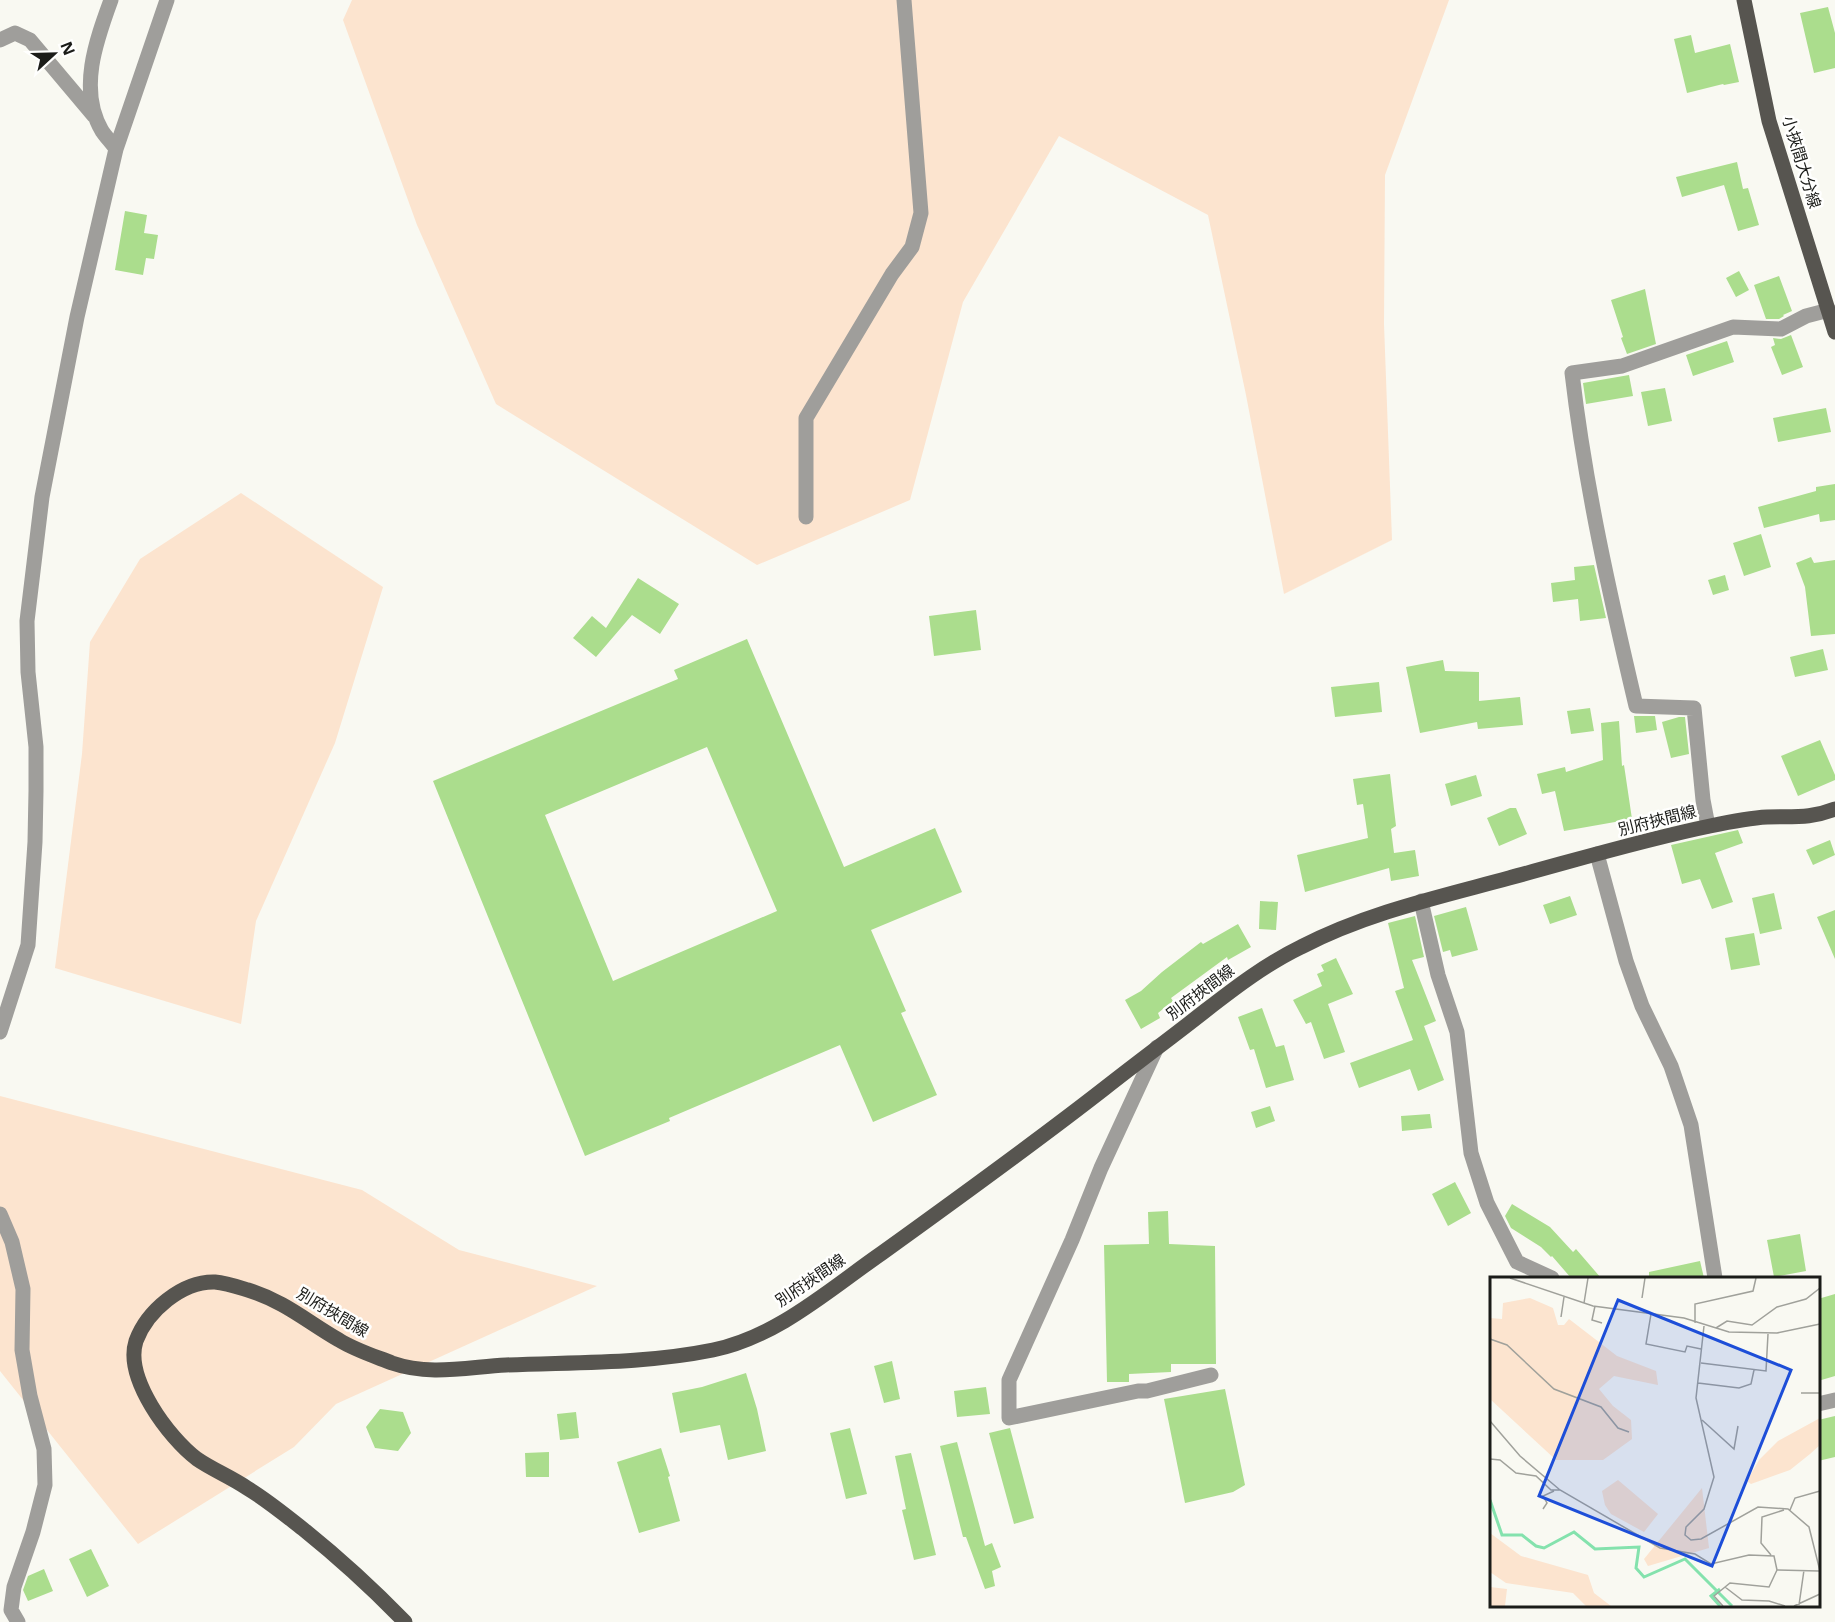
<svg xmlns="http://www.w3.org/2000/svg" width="1835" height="1622" font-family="'Noto Sans','Noto Sans JP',sans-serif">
  <rect width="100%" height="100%" fill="#f9f9f2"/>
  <path fill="#fce4cf" d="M352,0H1449L1385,175L1384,324L1392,540L1284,594L1246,395L1208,215L1059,136L963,302L910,500L757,565L496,404L417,225L343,20Z
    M241,493L383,587L335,743L256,921L241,1024L55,968L82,754L90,642L140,559Z
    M0,1096L362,1190L459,1250L597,1286L336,1404L294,1447L138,1544L0,1371Z"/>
  <path fill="#abdd8d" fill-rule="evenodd" d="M1828,7L1835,33V68L1814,73L1800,13Z
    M1691,35L1695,53L1730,44L1739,82L1724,85L1723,84L1687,93L1674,39Z
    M1737,162L1743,189L1748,188L1759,225L1738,231L1724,185L1682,197L1676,177Z
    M125,211L147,215L144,233L158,235L154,259L146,258L143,275L115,270Z
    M1739,271L1749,290L1736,297L1726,278Z
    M1779,276L1792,311L1783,315L1784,316L1779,319H1766L1754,285Z
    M1645,289L1656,344L1627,354L1621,338L1623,337L1611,300Z
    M1791,335L1803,367L1782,375L1771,347L1775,345L1773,338L1781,339Z
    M1727,341L1734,362L1693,376L1686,355Z
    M1629,375L1633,396L1586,404L1583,383Z
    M1665,388L1672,421L1648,426L1641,392Z
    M1826,408L1831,432L1778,442L1773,418Z
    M1835,484V520L1820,522L1819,514L1764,528L1758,507L1816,491V487Z
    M1761,534L1771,567L1744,576L1733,543Z
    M1811,557L1814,563L1835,560V634L1811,636L1805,587L1796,563Z
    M1594,565L1606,618L1580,621L1578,599L1553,602L1551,583L1575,580L1574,567Z
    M1725,575L1729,590L1713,595L1708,580Z
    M638,578L679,604L660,634L632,615L596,657L573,638L592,616L606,628Z
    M976,610L981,650L934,656L929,616Z
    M747,639L844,867L935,828L962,892L871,930L906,1011L901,1013L937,1095L873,1122L840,1045L669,1118L670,1121L585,1156L433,781L678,679L674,670ZM707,747L777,911L613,981L545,815Z
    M1823,649L1828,670L1795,677L1790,657Z
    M1443,660L1445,671L1479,672V701L1520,697L1523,725L1478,729L1477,722L1420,733L1406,667Z
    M1379,682L1382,712L1335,717L1331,687Z
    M1590,708L1594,731L1571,734L1567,711Z
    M1634,716H1655L1657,730L1636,733Z
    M1679,717H1685L1689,754L1671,758L1662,722Z
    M1619,721L1622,766L1624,765L1632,819L1564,831L1555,791L1542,794L1537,774L1565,767L1566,772L1603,760L1601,723Z
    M1820,740L1835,775V780L1798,796L1781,756Z
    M1390,774L1396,826L1391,829L1394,853L1415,850L1419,876L1391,881L1389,868L1305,892L1297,855L1368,838L1363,804L1357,805L1353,779Z
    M1476,775L1482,796L1451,806L1445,784Z
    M1510,808H1516L1527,834L1499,846L1487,818Z
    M1738,830L1743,843L1715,853L1733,902L1712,909L1700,879L1682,884L1671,845Z
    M1830,840L1835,855L1813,865L1806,850Z
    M1774,893L1782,929L1760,934L1752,898Z
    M1570,896L1577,915L1550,924L1543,905Z
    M1260,901L1278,902L1276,930L1259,929Z
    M1466,907L1478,950L1452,957L1450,950L1443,952L1434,916Z
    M1835,910V959L1817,917Z
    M1415,916L1424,957L1412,960L1436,1021L1424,1026L1444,1080L1418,1091L1410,1069L1359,1088L1350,1063L1413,1040L1395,991L1404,988L1388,923Z
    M1238,924L1251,947L1228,960L1227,957L1171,998L1173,1001L1158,1013L1160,1018L1141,1029L1125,1000L1141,991L1162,972L1201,942L1203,944Z
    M1754,933L1760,965L1731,970L1725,938Z
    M1336,958L1353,994L1328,1004L1345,1052L1324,1059L1311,1022L1306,1024L1293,1000L1322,986L1317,974L1324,971L1321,965Z
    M1262,1008L1276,1047L1284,1045L1294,1080L1266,1088L1254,1049L1250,1050L1238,1017Z
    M1270,1106L1275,1121L1256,1128L1251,1112Z
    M1430,1114L1432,1128L1402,1131L1401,1116Z
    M1455,1182L1471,1213L1448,1226L1432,1194Z
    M1512,1204L1550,1227L1573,1252L1576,1249L1601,1278H1571L1552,1256L1551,1257L1541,1247L1511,1228L1505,1216Z
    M1168,1211L1169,1244L1215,1246L1216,1364H1171V1372L1129,1374V1382H1107L1104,1245L1149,1244L1148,1212Z
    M1800,1234L1806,1271L1774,1277L1767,1240Z
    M1700,1261L1704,1278H1649V1272Z
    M1835,1294V1376L1818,1381V1299Z
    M892,1361L900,1399L884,1403L874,1366Z
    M746,1373L757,1409L766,1451L728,1460L720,1425L680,1433L672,1393L702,1387Z
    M986,1387L990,1414L957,1417L954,1391Z
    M1225,1389L1245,1485L1233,1492L1185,1503L1164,1399Z
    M380,1409L403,1412L411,1433L398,1451L375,1448L366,1427Z
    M576,1412L579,1438L560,1440L557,1414Z
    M1835,1416V1457L1818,1461V1420Z
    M850,1428L867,1494L846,1499L830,1433Z
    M1010,1428L1034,1518L1014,1524L989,1433Z
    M957,1442L985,1546L992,1543L1001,1567L992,1571L995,1586L985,1589L966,1537H963L940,1446Z
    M661,1448L670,1476L668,1477L680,1521L639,1533L617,1462Z
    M549,1452V1477H526L525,1453Z
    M911,1453L936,1555L914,1560L902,1510L906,1509L895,1456Z
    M91,1549L109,1586L87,1597L69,1559Z
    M44,1569L53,1591L28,1601L23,1590L28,1576Z"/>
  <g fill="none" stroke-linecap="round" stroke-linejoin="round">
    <path stroke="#9f9e9b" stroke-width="15" d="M111,0C96,41 78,90 102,131C106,137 112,143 116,149
      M0,40L15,33L30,40L94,116
      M806,517V418L892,274L912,247L921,213L904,0
      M1708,826L1703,800L1694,708L1636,706C1610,596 1585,485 1572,373L1622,366L1733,327L1781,329L1806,316L1829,310
      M1597,854L1626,961L1642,1006L1671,1066L1691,1125L1715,1278
      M1421,901L1438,975L1457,1032L1471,1153L1487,1203L1517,1262L1552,1278
      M0,1032L28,945L35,842L36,791V747L28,672L27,621L42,497L77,317L116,149L167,0
      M1157,1047L1101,1168L1072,1240L1009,1380V1418L1138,1391H1147L1211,1375
      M0,1214L12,1242L23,1289L22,1350L30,1396L44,1449L45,1485L33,1532L14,1587L11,1610L18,1622
      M1818,1404L1835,1400"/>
    <path stroke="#575550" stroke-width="15" d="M1744,0L1769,121L1835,332
      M405,1622C373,1589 339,1558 303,1529C285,1515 267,1500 247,1488C231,1477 213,1470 197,1459C169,1438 124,1378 136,1341C147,1311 182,1281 215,1282C226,1283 238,1287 248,1290C286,1302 306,1321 339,1340C355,1350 374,1356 392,1363C429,1376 468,1367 506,1365C576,1362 644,1364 713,1350C777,1337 830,1289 882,1253C957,1199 1032,1145 1105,1088C1138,1062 1172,1037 1205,1011C1236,987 1266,964 1301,947C1366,913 1439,897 1509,878C1576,860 1642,840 1710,826C1729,822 1748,818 1767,817C1793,816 1810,819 1835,809"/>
  </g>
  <g text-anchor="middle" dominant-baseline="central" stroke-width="5" stroke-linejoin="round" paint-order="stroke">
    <g font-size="16" fill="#1b1c19" stroke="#fffffe">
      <text transform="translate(1802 162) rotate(73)">小挾間大分線</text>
      <text transform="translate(1657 820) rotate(-14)">別府挾間線</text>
      <text transform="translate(1200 992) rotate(-37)">別府挾間線</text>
      <text transform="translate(810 1280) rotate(-34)">別府挾間線</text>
      <text transform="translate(333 1312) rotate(31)">別府挾間線</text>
    </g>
  </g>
  <g transform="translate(1490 1277)">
    <rect width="330" height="330" fill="#f9f9f2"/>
    <path d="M40,21L63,31L68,48H74L79,42L127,79L166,94L168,108L124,99L109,112L123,129L141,143L142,162L113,183H66L0,122V41L12,42L13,26ZM330,141V168L320,177L300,193L261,207L257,204L269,183L288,164ZM128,203L168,237L154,255L121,237L115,228L112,214ZM212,211L219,271L158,289L154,282ZM0,256L31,279L98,298L104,316L121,329H96L83,316L16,306L0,295ZM0,310L17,312L15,329H0Z" fill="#fce4cf"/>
    <path fill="none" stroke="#84e2ad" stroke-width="3" d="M0,223L12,258H32L46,269L54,271L84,255L105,272L149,270L146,291L154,300L195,282L242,329M230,329L221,319L230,312"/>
    <path fill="none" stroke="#a0a19b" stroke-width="1.5" d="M20,1L103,29L194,41L239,55L287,56L330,47M152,21L155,1M94,26L98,1M105,29L102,43L112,46M161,37L156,67L195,75L197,69L211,72M71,40L74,20M205,46V27L263,14L266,1M214,49L206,121L224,200L214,232L196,250L195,258L201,263L211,262L268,230L298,232L319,250L330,294M226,51L237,44L262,48L287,30L316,22L330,11M0,62L17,68L64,112L111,130L128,151L139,155M211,86L276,94L278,57M208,106L249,111L261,107L264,93M311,116H330M212,143L244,172L248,149M0,144L30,179L70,213L170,271L205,277L221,287L259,278L284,279L287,293L279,310L240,306L224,319L233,329M0,182L10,183L26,196L46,199L61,213H70M53,232L57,226L53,219L64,214M300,233L305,221L330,214M281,278L271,266L272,240L294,233M287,293L329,294M235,310L252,323L279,324L295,329M309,328L314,293M304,329L330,317"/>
    <path fill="#1d4ed8" fill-opacity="0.15" stroke="#1d4ed8" stroke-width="3" d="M128,23L301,93L222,289L49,219Z"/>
    <rect width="330" height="330" fill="none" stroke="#1b1c19" stroke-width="3"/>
  </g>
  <g transform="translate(54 54) rotate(68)" stroke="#fffffe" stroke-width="4.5" paint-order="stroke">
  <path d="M0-4.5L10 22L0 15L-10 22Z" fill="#1b1c19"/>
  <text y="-9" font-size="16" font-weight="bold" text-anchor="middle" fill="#1b1c19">N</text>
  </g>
</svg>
